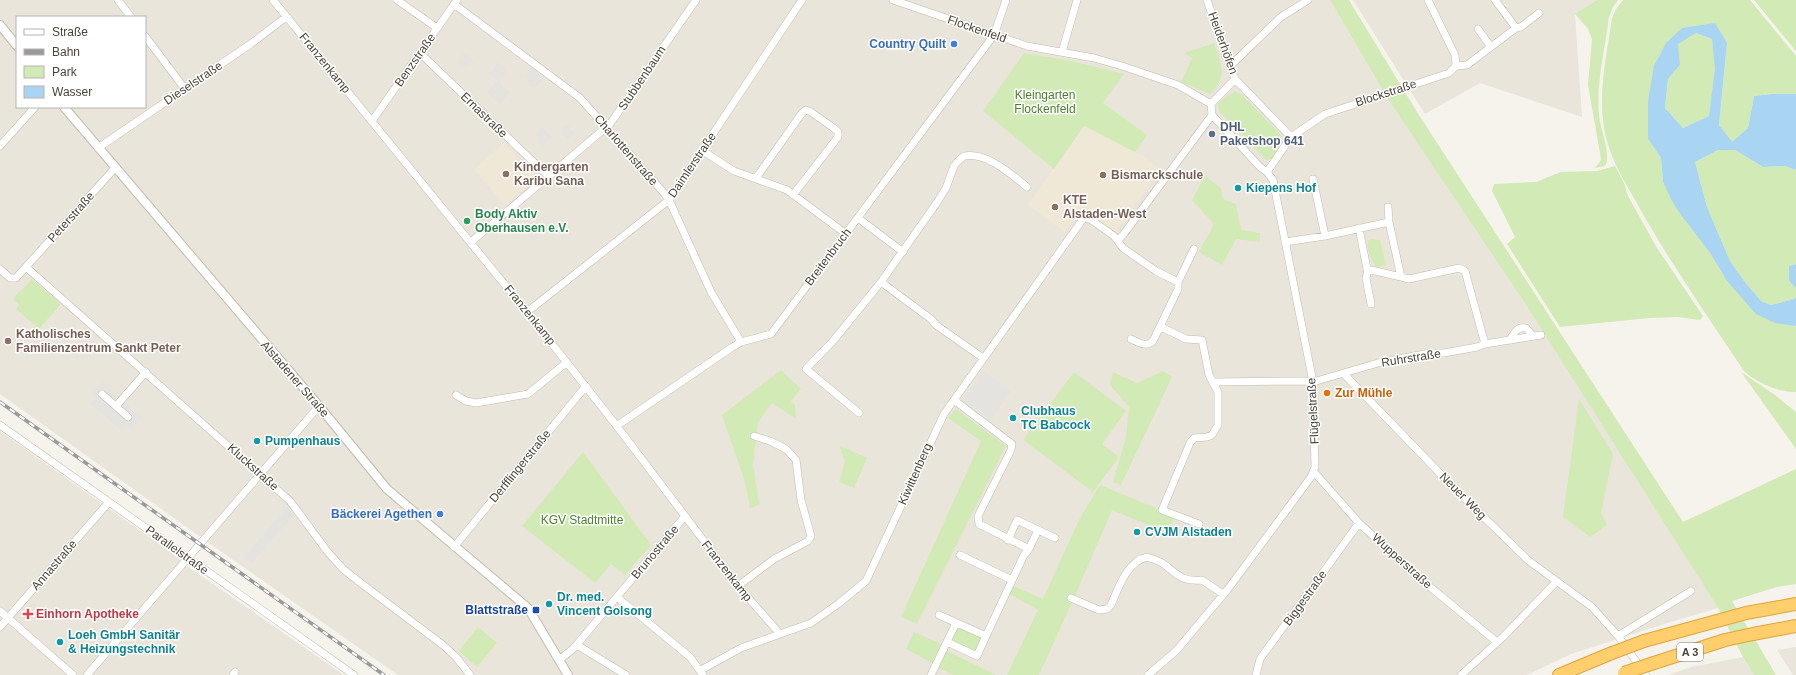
<svg xmlns="http://www.w3.org/2000/svg" width="1796" height="675" font-family="Arial,sans-serif">
  <rect width="100%" height="100%" fill="#f6f3ec"/>
  <path fill="#eae5da" fill-rule="evenodd" d="M0,0H1330L1388,99L1548,334L1718,608L1664,624L1571,654L1527,675H398L209,543L0,394ZM17,17H145V107H17Z
    M1353,0H1597L1575,15L1582,117L1480,83L1425,114Z
    M0,431L180,559L190,568L344,675H0Z
    M1796,647V675H1793L1777,650Z
    M1743,657L1754,675H1668L1691,667Z"/>
  <path fill="#e6e2dd" d="M465,52L475,61L468,67L462,69L458,65L460,58Z
    M498,62L508,69L499,82L510,93L499,104L487,92L497,81L489,74Z
    M530,68L544,78L534,89L529,85L531,83L523,77Z
    M567,124L574,133L568,139L560,130Z
    M542,127L552,137L542,146L535,135Z"/>
  <path fill="#efe8d6" d="M1084,125L1142,156L1161,169L1116,232L1083,209L1065,232L1028,205Z
    M504,143L538,177L505,205L474,170Z"/>
  <path fill="#d2eab5" d="M1330,0H1349L1417,112L1683,522L1796,469V584L1777,587L1732,601L1776,675H1754L1743,657L1718,608L1525,303L1388,99Z
    M1597,0H1618L1613,7L1609,17C1605,49 1596,83 1599,115C1600,128 1612,156 1605,166L1595,168L1601,160L1600,153L1588,85L1592,39L1588,29L1575,14Z
    M1623,0H1750L1796,56V94H1771L1754,96L1748,128L1732,143L1719,125L1727,43L1682,28L1648,101V139L1661,158L1663,182L1681,215L1710,253L1727,281L1791,325L1796,326V392C1778,392 1757,383 1744,371C1708,317 1671,264 1639,207C1625,182 1608,156 1604,127C1598,91 1607,53 1612,18L1616,9Z
    M1754,0H1796V51Z
    M1696,33L1712,39L1716,69L1709,116L1683,128L1665,108L1668,79L1680,65L1677,44Z
    M1214,43C1221,65 1229,75 1210,94L1181,82L1192,58L1184,53Z
    M1024,53L1072,61L1124,74L1103,103L1147,135L1135,152L1084,126L1054,169L983,111Z
    M1235,92L1241,94L1281,135V143L1271,159L1266,160L1219,111L1218,103L1230,94Z
    M1718,150H1735L1763,167L1785,166L1796,170V264L1789,266V281L1796,288V297L1794,299L1771,305L1761,301L1744,281L1730,261L1707,207L1695,162Z
    M1615,166L1624,183L1628,196L1657,248L1701,313L1703,316L1700,320L1678,317L1649,318L1560,327L1507,244L1515,237L1492,191L1494,184L1536,182L1561,172L1597,171Z
    M1205,176L1221,188L1223,199L1236,204L1241,230L1260,233V242L1236,239L1222,265L1199,252L1214,224L1192,200Z
    M1371,239L1380,240L1386,265L1376,267C1372,260 1366,249 1368,241Z
    M32,279L61,304L39,329L16,309L19,305L13,299Z
    M781,370L801,389L791,401L795,405L796,419L772,403L758,422L753,464L759,504L750,509L745,482L722,415Z
    M1163,371L1172,377L1121,485L1113,482L1126,437L1129,407L1110,385L1113,372L1137,383Z
    M1074,372L1126,411L1102,444L1119,457L1093,492L1023,440Z
    M1741,372L1775,395L1796,412V449Z
    M1579,399L1613,454L1601,513L1607,525L1590,537L1563,517Z
    M956,409L1006,446L917,624L901,617L981,441L948,418Z
    M839,445L867,458L854,488L839,482L845,461Z
    M583,452L651,545L625,575L611,564L595,583L522,526Z
    M1100,485L1175,516L1167,533L1112,510L1071,605L1039,675H1007L1038,610L1010,594L1013,586L1043,599L1079,520Z
    M478,627L497,643L477,667L459,651Z
    M957,627L981,637L982,640L977,650L975,652L953,641L951,639Z
    M914,632L943,645L934,664L906,649Z
    M949,646L947,651L996,675H953L937,667Z"/>
  <path fill="#e5e3e0" d="M984,371L1012,391L991,420L963,400Z
    M102,382L142,417L131,430L127,426L122,431L90,403L95,398L92,394Z
    M288,506L294,515L251,564L243,558Z"/>
  <path fill="#a9d4f2" fill-rule="evenodd" d="M1715,23L1727,43L1719,125L1732,142L1748,128L1754,96L1771,94H1796V170L1785,166L1763,167L1735,150H1718L1695,162L1707,207L1730,261L1744,281L1761,301L1771,305L1794,299L1796,297V326L1775,323L1756,314L1727,281L1710,253L1681,215L1672,201L1663,182L1661,158L1648,139V101L1654,66L1666,43L1682,28ZM1696,33L1712,39L1715,69L1709,116L1683,128L1665,108L1668,79L1680,65L1678,44Z
    M1796,264V288L1789,281V266Z"/>
  <g fill="none" stroke-linecap="round" stroke-linejoin="round">
    <defs>
      <path id="minor" d="M118,0L131,17
        M273,0L527,312L616,425L738,586L780,634
        M397,0L437,28
        M893,0L1027,46L1094,58L1122,66L1178,85L1211,104
        M1207,0L1235,79L1291,137
        M1495,0L1516,28
        M454,4L580,98L664,193L669,200L711,292L741,342
        M1478,29L1491,47
        M145,36L185,89
        M1062,52L1077,0
        M420,53L548,176
        M1230,66L1281,17L1308,0
        M1456,66L1467,65L1516,28L1521,27L1539,13
        M372,121L457,0
        M0,146L35,107
        M98,148L252,43L282,20L288,18
        M703,151L734,171L787,190L846,234
        M1267,172L1291,137L1325,114L1449,73L1456,66L1455,55L1428,0
        M756,178L802,113L806,110L811,112L835,129L838,132V137L793,195
        M1313,179L1325,236
        M1388,207L1389,222
        M858,218L903,252
        M1359,228L1367,269L1401,277
        M1118,240L1123,235L1212,115L1211,104L1235,79
        M471,242L610,124L696,0
        M1285,242L1325,236L1389,222L1401,277L1409,279L1459,268L1465,271L1485,344
        M26,267L290,501L327,551L343,569L362,584L443,645L456,657L470,675
        M0,269L10,278H16L115,168
        M1368,270L1366,278L1371,304
        M881,282L931,319L936,325L983,358
        M527,312L669,200L802,0
        M1161,327L1186,339L1202,340L1209,375L1218,392V425L1212,435L1207,437L1194,438L1190,443L1162,510L1199,524
        M1131,339C1138,342 1146,348 1153,341L1178,289V282
        M1510,340C1514,333 1517,326 1526,328L1533,336
        M1344,374L1457,491L1529,561L1592,607L1618,636L1646,675
        M1213,382L1304,381L1313,382L1378,363L1430,353H1444L1477,347L1485,344L1541,335
        M102,394L128,417
        M456,395L466,401L476,403L528,394L567,362
        M116,406L146,372
        M859,413L806,369L833,341L881,282L938,201L946,188L954,166L959,160L964,156C987,152 1011,174 1027,187
        M0,425L354,675
        M616,425L621,423L731,348L741,342L771,334L994,35L1006,0
        M1314,472L1359,523L1418,577L1497,642
        M1038,530L1055,538
        M1008,540L1017,520L1038,530L1029,549
        M454,547L586,386
        M960,555L1012,580
        M738,586L774,559L808,541L811,536L801,500L796,460L786,449L770,441L754,436
        M617,597L690,657L703,675
        M1071,598L1099,610L1107,609L1111,605C1118,589 1127,561 1147,557C1152,559 1160,561 1165,565C1179,576 1183,582 1202,580L1223,594
        M0,611L73,675
        M939,615L986,636L1024,555L1029,549L979,524L978,516L1011,450L1012,444L954,400
        M0,627L109,502
        M1618,636L1691,591
        M947,642L977,656L986,636
        M577,645L626,675
        M559,660L573,649L685,516
        M701,670L741,648L811,623L838,604L866,581L944,414L1083,219L1085,218L1090,219L1114,236L1123,248L1156,271L1178,282L1194,249
        M87,675L319,406
        M233,675L235,672
        M931,675L956,623
        M1148,675L1176,651L1228,589L1311,477L1315,467L1313,382L1273,180L1267,172L1260,167L1212,115
        M1256,675L1260,659L1359,523
        M1461,675L1503,637L1556,582"/>
      <path id="tertiary" d="M0,25L17,46
        M64,107L319,406L387,489L528,608L568,675"/>
      <path id="motorway" d="M1644,641L1746,613L1796,604
        M1654,663L1725,640L1753,634L1796,626
        M1559,675L1612,653"/>
    </defs>
    <use href="#minor" stroke="#c2bbae" stroke-width="8"/>
    <use href="#tertiary" stroke="#c2bbae" stroke-width="10"/>
    <use href="#motorway" stroke="#e0a43c" stroke-width="14"/>
    <use href="#minor" stroke="#fff" stroke-width="7"/>
    <use href="#tertiary" stroke="#fff" stroke-width="8"/>
    <use href="#motorway" stroke="#ffcf6e" stroke-width="12"/>
    <defs>
      <path id="rail" d="M0,402L384,675"/>
    </defs>
    <use href="#rail" stroke="#9a9a9a" stroke-width="3.5"/>
    <use href="#rail" stroke="#fff" stroke-width="2" stroke-dasharray="6" stroke-linecap="butt"/>
    <defs>
      <path id="motorway-bridge" d="M1612,653L1644,641
        M1624,673L1654,663"/>
    </defs>
    <use href="#motorway-bridge" stroke="#e0a43c" stroke-width="14" stroke-linecap="butt"/>
    <use href="#motorway-bridge" stroke="#ffcf6e" stroke-width="12"/>
  </g>
  <g fill="#3f7fe0" stroke="#fff" stroke-width="1.5">
    <circle cx="954" cy="44" r="4"/>
    <circle cx="440" cy="514" r="4"/>
  </g>
  <circle fill="#5c6f8a" stroke="#fff" stroke-width="1.5" cx="1212" cy="134" r="4"/>
  <g fill="#8d6e63" stroke="#fff" stroke-width="1.5">
    <circle cx="506" cy="174" r="4"/>
    <circle cx="1103" cy="175" r="4"/>
    <circle cx="1055" cy="207" r="4"/>
    <circle cx="8" cy="341" r="4"/>
  </g>
  <g fill="#0f9aa8" stroke="#fff" stroke-width="1.5">
    <circle cx="1238" cy="188" r="4"/>
    <circle cx="1013" cy="418" r="4"/>
    <circle cx="257" cy="441" r="4"/>
    <circle cx="1137" cy="532" r="4"/>
    <circle cx="549" cy="604" r="4"/>
    <circle cx="60" cy="642" r="4"/>
  </g>
  <circle fill="#2e9e5b" stroke="#fff" stroke-width="1.5" cx="467" cy="221" r="4"/>
  <circle fill="#e8710a" stroke="#fff" stroke-width="1.5" cx="1327" cy="393" r="4"/>
  <rect fill="#1a4fb4" stroke="#fff" stroke-width="1.5" x="532" y="606" width="8" height="8" rx="2"/>
  <path fill="#e0444e" stroke="#fff" stroke-width="1.5" d="M26 608h4v4h4v4h-4v4h-4v-4h-4v-4h4z"/>
  <g text-anchor="middle" dominant-baseline="central" stroke-width="3" stroke-linejoin="round" paint-order="stroke">
    <rect fill="#fff" stroke="#817c74" stroke-width="1" x="1677" y="643" width="26" height="18" rx="3"/>
    <g font-size="11" font-weight="bold" fill="#4b4439">
      <text x="1690" y="652">A 3</text>
    </g>
    <g font-size="12" fill="#4b4439" stroke="#fff">
      <text transform="translate(977 29) rotate(19)">Flockenfeld</text>
      <text transform="translate(1223 43) rotate(70)">Heiderhöfen</text>
      <text transform="translate(415 60) rotate(-55)">Benzstraße</text>
      <text transform="translate(325 63) rotate(51)">Franzenkamp</text>
      <text transform="translate(642 78) rotate(-56)">Stubbenbaum</text>
      <text transform="translate(193 83) rotate(-34)">Dieselstraße</text>
      <text transform="translate(1386 93) rotate(-18)">Blockstraße</text>
      <text transform="translate(484 115) rotate(44)">Ernastraße</text>
      <text transform="translate(626 150) rotate(49)">Charlottenstraße</text>
      <text transform="translate(692 165) rotate(-56)">Daimlerstraße</text>
      <text transform="translate(71 217) rotate(-48)">Peterstraße</text>
      <text transform="translate(828 257) rotate(-53)">Breitenbruch</text>
      <text transform="translate(530 315) rotate(51)">Franzenkamp</text>
      <text transform="translate(1411 358) rotate(-9)">Ruhrstraße</text>
      <text transform="translate(295 379) rotate(49)">Alstadener Straße</text>
      <text transform="translate(1313 411) rotate(-93)">Flügelstraße</text>
      <text transform="translate(520 466) rotate(-51)">Derfflingerstraße</text>
      <text transform="translate(253 467) rotate(42)">Kluckstraße</text>
      <text transform="translate(915 474) rotate(-66)">Kiwittenberg</text>
      <text transform="translate(1463 496) rotate(45)">Neuer Weg</text>
      <text transform="translate(177 550) rotate(36)">Parallelstraße</text>
      <text transform="translate(655 552) rotate(-50)">Brunostraße</text>
      <text transform="translate(1402 561) rotate(42)">Wupperstraße</text>
      <text transform="translate(54 565) rotate(-49)">Annastraße</text>
      <text transform="translate(727 571) rotate(52)">Franzenkamp</text>
      <text transform="translate(1305 598) rotate(-54)">Biggestraße</text>
    </g>
    <g font-size="12" font-weight="bold" fill="#366cbe" stroke="#fff" text-anchor="end">
      <text x="946" y="44">Country Quilt</text>
      <text x="432" y="514">Bäckerei Agethen</text>
    </g>
    <g font-size="12" fill="#4a7f2a" stroke="#fff">
      <text x="1045" y="95">Kleingarten<tspan x="1045" dy="14">Flockenfeld</tspan></text>
      <text x="582" y="520">KGV Stadtmitte</text>
    </g>
    <g font-size="12" font-weight="bold" fill="#4e5e75" stroke="#fff" text-anchor="start">
      <text x="1220" y="127">DHL<tspan x="1220" dy="14">Paketshop 641</tspan></text>
    </g>
    <g font-size="12" font-weight="bold" fill="#785e54" stroke="#fff" text-anchor="start">
      <text x="514" y="167">Kindergarten<tspan x="514" dy="14">Karibu Sana</tspan></text>
      <text x="1111" y="175">Bismarckschule</text>
      <text x="1063" y="200">KTE<tspan x="1063" dy="14">Alstaden-West</tspan></text>
      <text x="16" y="334">Katholisches<tspan x="16" dy="14">Familienzentrum Sankt Peter</tspan></text>
    </g>
    <g font-size="12" font-weight="bold" fill="#0d838f" stroke="#fff" text-anchor="start">
      <text x="1246" y="188">Kiepens Hof</text>
      <text x="1021" y="411">Clubhaus<tspan x="1021" dy="14">TC Babcock</tspan></text>
      <text x="265" y="441">Pumpenhaus</text>
      <text x="1145" y="532">CVJM Alstaden</text>
      <text x="557" y="597">Dr. med.<tspan x="557" dy="14">Vincent Golsong</tspan></text>
      <text x="68" y="635">Loeh GmbH Sanitär<tspan x="68" dy="14">&amp; Heizungstechnik</tspan></text>
    </g>
    <g font-size="12" font-weight="bold" fill="#27864d" stroke="#fff" text-anchor="start">
      <text x="475" y="214">Body Aktiv<tspan x="475" dy="14">Oberhausen e.V.</tspan></text>
    </g>
    <g font-size="12" font-weight="bold" fill="#c56008" stroke="#fff" text-anchor="start">
      <text x="1335" y="393">Zur Mühle</text>
    </g>
    <g font-size="12" font-weight="bold" fill="#164399" stroke="#fff" text-anchor="end">
      <text x="528" y="610">Blattstraße</text>
    </g>
    <g font-size="12" font-weight="bold" fill="#be3a42" stroke="#fff" text-anchor="start">
      <text x="36" y="614">Einhorn Apotheke</text>
    </g>
  </g>
  <rect x="16" y="16" width="130" height="92" fill="#ffffff" stroke="#b7b4b0"/>
  <rect x="24" y="29" width="20" height="6" fill="#ffffff" stroke="#b7b4b0"/>
  <text x="52" y="36" font-size="12" fill="#4b4439">Straße</text>
  <rect x="24" y="49" width="20" height="6" fill="#9a9a9a" stroke="#b7b4b0"/>
  <text x="52" y="56" font-size="12" fill="#4b4439">Bahn</text>
  <rect x="24" y="66" width="20" height="12" fill="#d2eab5" stroke="#b7b4b0"/>
  <text x="52" y="76" font-size="12" fill="#4b4439">Park</text>
  <rect x="24" y="86" width="20" height="12" fill="#a9d4f2" stroke="#b7b4b0"/>
  <text x="52" y="96" font-size="12" fill="#4b4439">Wasser</text>
</svg>
